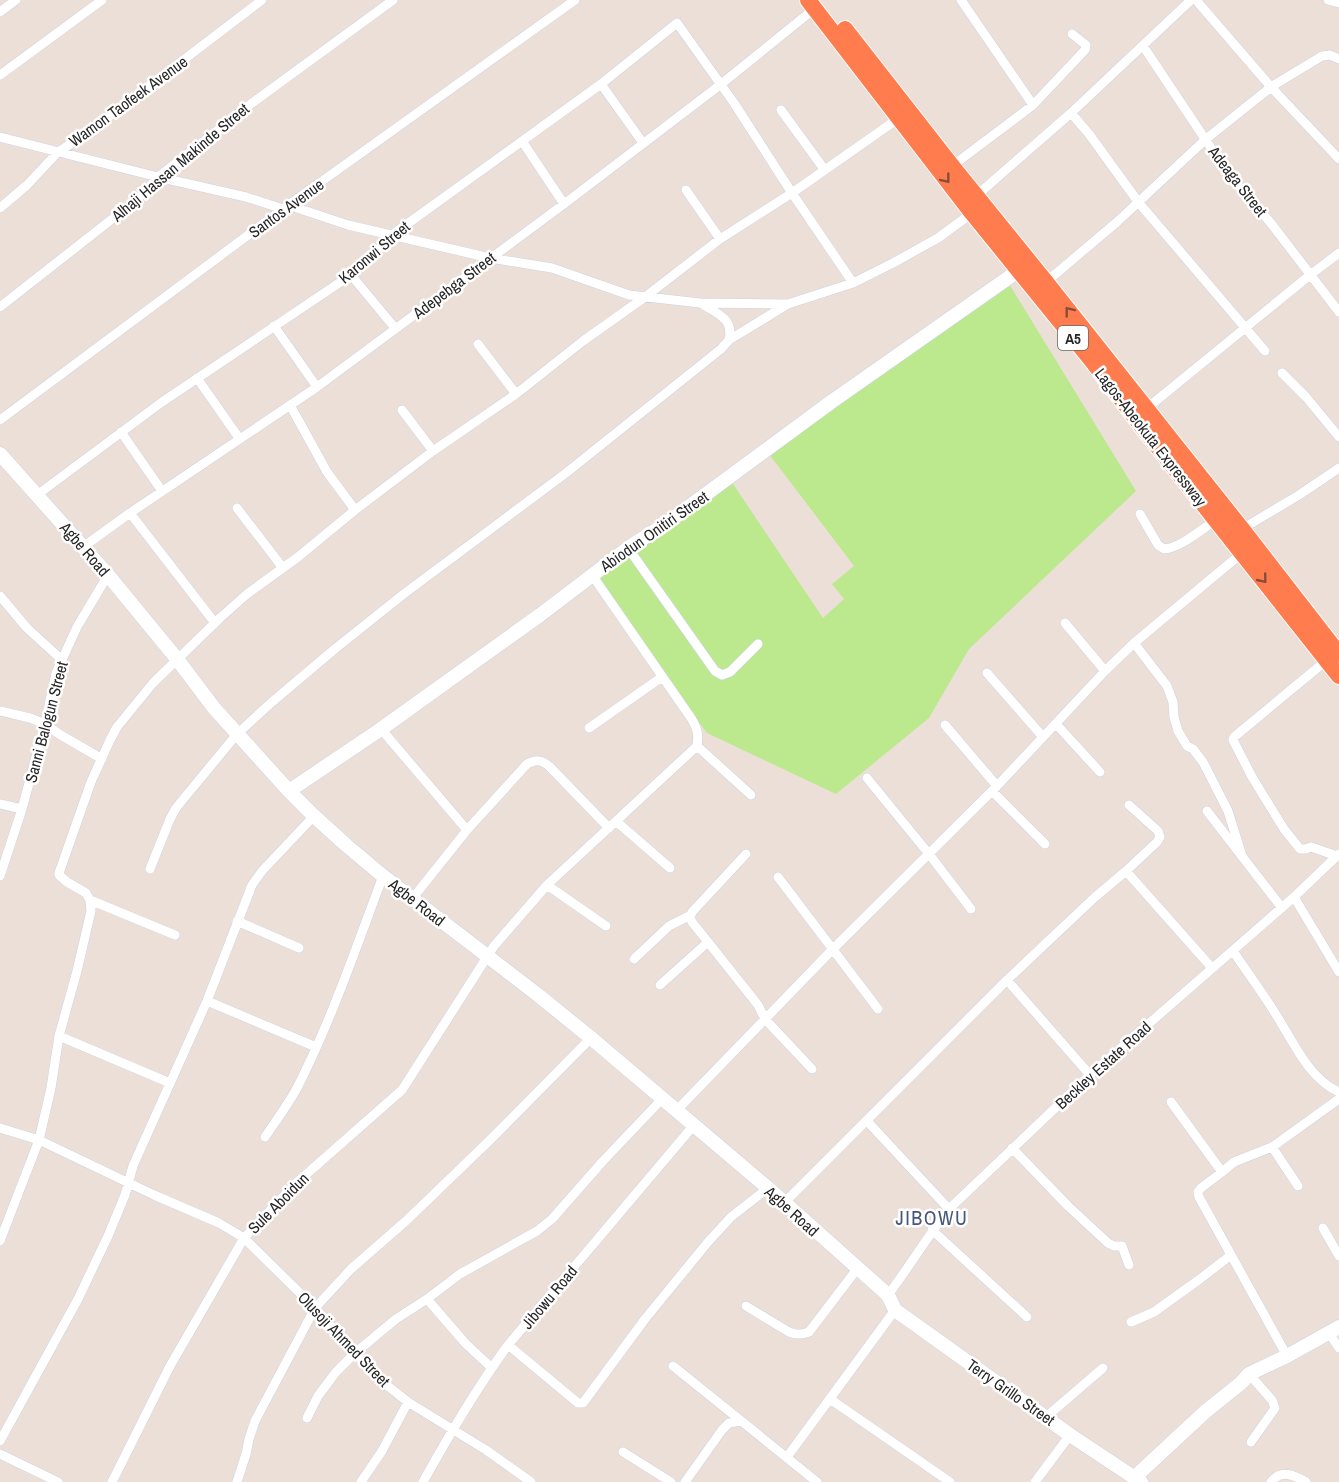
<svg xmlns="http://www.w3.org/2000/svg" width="1339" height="1482" font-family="'Archivo Narrow',sans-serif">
  <rect width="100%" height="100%" fill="#ecdfd7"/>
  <path fill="#bce88e" d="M1003,274L1136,491L969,649L929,718L836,794L707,733L594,578L729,478L823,618L844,599L832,584L854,566L766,450Z"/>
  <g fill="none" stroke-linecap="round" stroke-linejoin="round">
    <defs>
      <path id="street" d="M961,0L1033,105
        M1196,0L1271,87L1339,159
        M1328,0L1339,3
        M0,12L16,0
        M1143,46L1229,175L1270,222L1339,312
        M0,75L102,0
        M601,84L643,143
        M781,110L824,169
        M1071,113L1089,134L1139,203L1265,351
        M0,137L158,177L246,197L283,209
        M522,141L564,204
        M952,166L1033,105L1085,50L1086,45L1072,34
        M686,190L720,239
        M976,196L1071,113L1191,0
        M288,205L348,225L490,258L552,268L629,295L700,303L786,304
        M0,208L27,185L58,152L89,132L262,0
        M351,275L395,328
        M1046,282L1117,222L1206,139L1271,87L1322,56L1330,55L1339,59
        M701,303C717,314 734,318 729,340
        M0,307L135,201L147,190L158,177L252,103L393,0
        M274,326L317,387
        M478,344L516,394
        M1282,373L1306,397L1339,437
        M197,378L239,438
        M290,405L327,472L355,510
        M1146,409L1310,275L1339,253
        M402,410L433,451
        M0,420L283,209L575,0
        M121,432L162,491
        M37,495L162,402L351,275L370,258L392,235L601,84L677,23L734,103L792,193L853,283
        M237,508L283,568
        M130,513L215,623
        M1140,514L1158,545L1164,549C1180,548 1202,529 1216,520
        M1242,529L1299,495L1339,468
        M83,547L130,513L317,387L564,204L720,85L814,9
        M628,548L715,671L722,675L730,672L758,644
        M0,596L27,628L62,660
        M1065,623L1105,671
        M1134,643L1167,686L1173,702L1174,717L1178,731L1187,746L1193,749L1203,762L1228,811L1242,856
        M1327,660L1234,737L1233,740L1252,777L1284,829L1300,849H1306L1311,847L1337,856
        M987,673L1043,737
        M0,711L30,718L45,724L59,734L102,759
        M1056,724L1100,772
        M945,725L997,786
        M589,728L662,677
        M381,729L467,830
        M697,746L751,795
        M867,778L929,854L971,909
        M992,791L1045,844
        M0,804L22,809
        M1207,811L1282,908
        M617,822L670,868
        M150,869L170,819L176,808L237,734L272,702L336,648L405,593L566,473L721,349L729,340L788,304L853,283L893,263L938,238L972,213
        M1126,871L1212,968
        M0,876L22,809L45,724L56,673L77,627L108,575
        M778,877L878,1009
        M547,885L606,926
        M1294,897L1339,972
        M412,899L467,830L527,764C537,759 541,760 549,766L609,828
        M90,900L175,935
        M237,921L299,948
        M708,942L692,922C689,917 690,915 693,911L746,854
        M1233,951C1247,972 1262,992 1275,1013C1293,1041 1308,1078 1339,1092
        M634,959L669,926L691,915
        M1007,980L1090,1075
        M660,985L708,942L758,1005L765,1019L812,1069
        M207,1001L316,1047
        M59,1036L170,1083
        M1171,1102L1222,1172
        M676,1111L833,949L997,786L1105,671L1134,643L1242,553
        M867,1121L949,1209
        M0,1128L39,1140L154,1195L219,1223L244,1238L315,1308L355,1353L384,1383L408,1402L486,1450L531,1482
        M265,1137C277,1119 291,1101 300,1082C333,1016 357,945 383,876
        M1272,1147L1298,1186
        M1012,1148L1068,1206L1108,1243L1114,1246H1122L1129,1265
        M784,1203L1007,980L1094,898L1126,871L1157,842L1160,837L1158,831L1129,805
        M1323,1228L1339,1256
        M932,1230L1027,1317
        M0,1241L39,1140L51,1088L59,1036L77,971L91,911L90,900L86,893L67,882L59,875V873L91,782L110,740L117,727L153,683L220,618L247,594L298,557L355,510L433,451L516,394L583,341L645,297L720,239L792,193L899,118
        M888,1295C909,1267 927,1237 949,1209L1090,1075L1294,897L1339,854
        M427,1299L466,1344L492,1368
        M746,1306L789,1332C796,1335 801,1335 809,1332L857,1269
        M1131,1322L1154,1312L1200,1279L1231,1255
        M1329,1333L1339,1348
        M508,1345L578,1403H583L645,1319L708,1242L731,1217L768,1188
        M1287,1356L1199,1197L1198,1192L1201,1188L1222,1172L1234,1162L1272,1147L1339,1099
        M673,1366L817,1482
        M1249,1374L1272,1400L1275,1408L1251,1442
        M830,1399L950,1482
        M1046,1417L1103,1368
        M307,1418L318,1396L336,1372L355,1353L396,1319L427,1299L460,1274L537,1231L552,1219L603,1161L662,1099
        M0,1441L78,1299L108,1236L125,1195L133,1166L141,1148L207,1001L252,885L262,871L314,816
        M623,1452L671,1482
        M0,1454L58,1482
        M787,1457L895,1310
        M112,1482L170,1366L244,1238L294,1185L402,1090L494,946L547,885L697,746C699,734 697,728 691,718L592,575
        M237,1482L246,1454L249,1439L255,1421L315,1308L351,1269L407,1220L491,1139L591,1038
        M361,1482L382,1451L408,1402
        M423,1482C449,1435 476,1389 508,1345L694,1125
        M685,1482L722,1430L729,1423L741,1421
        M1035,1482L1070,1435
        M1271,1482C1281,1469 1294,1475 1306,1482"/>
      <path id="secondary" d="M0,454L108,575L177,659L214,708L289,791L314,816L346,845L383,876L538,995L591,1038L768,1188L888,1295L895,1310L1070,1435L1141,1482
        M289,791L381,729L540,615L628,548L664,525L831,402L1018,271
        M1135,1477L1206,1411L1241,1383L1249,1374L1287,1356L1339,1327"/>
      <path id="highway" d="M808,0L972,213L1092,361L1150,437L1339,676
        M845,29L952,166L1046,282L1242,529L1339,654"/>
    </defs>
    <use href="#street" stroke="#ccd4e2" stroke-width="10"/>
    <use href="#secondary" stroke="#ccd4e2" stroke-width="15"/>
    <use href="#highway" stroke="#fff" stroke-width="18"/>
    <use href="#street" stroke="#fff" stroke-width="9"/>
    <use href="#secondary" stroke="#fff" stroke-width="14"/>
    <use href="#highway" stroke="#ff7c4f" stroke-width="16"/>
  </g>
  <defs><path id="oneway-chevron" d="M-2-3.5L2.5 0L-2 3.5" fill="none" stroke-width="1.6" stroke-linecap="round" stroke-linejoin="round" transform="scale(1.5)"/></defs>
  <g stroke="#884d39">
    <use href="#oneway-chevron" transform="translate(946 179) rotate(52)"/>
    <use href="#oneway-chevron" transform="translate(1069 311) rotate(-128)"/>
    <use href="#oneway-chevron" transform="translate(1263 579) rotate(51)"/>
  </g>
  <g text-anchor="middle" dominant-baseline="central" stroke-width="5" stroke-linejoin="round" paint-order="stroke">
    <rect fill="#fff" stroke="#686868" stroke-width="1.5" x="1058" y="326" width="30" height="24" rx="4.5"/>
    <g font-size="15" font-weight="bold" fill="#272727">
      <text x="1073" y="338">A5</text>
    </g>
    <g font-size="16" fill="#272727" stroke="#fff">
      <text transform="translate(128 101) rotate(-36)">Wamon Taofeek Avenue</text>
      <text transform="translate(180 162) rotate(-40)">Alhaji Hassan Makinde Street</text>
      <text transform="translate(1238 181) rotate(52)">Adeaga Street</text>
      <text transform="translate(286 208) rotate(-36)">Santos Avenue</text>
      <text transform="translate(374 252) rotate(-40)">Karonwi Street</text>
      <text transform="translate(454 285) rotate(-37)">Adepebga Street</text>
      <text transform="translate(1151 437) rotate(52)">Lagos-Abeokuta Expressway</text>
      <text transform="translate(654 531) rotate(-35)">Abiodun Onitiri Street</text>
      <text transform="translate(85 549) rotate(49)">Agbe Road</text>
      <text transform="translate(46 722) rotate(-75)">Sanni Balogun Street</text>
      <text transform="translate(417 902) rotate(38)">Agbe Road</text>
      <text transform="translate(1103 1065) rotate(-42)">Beckley Estate Road</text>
      <text transform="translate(278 1203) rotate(-45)">Sule Aboidun</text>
      <text transform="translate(792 1211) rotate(42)">Agbe Road</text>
      <text transform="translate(549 1297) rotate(-50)">Jibowu Road</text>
      <text transform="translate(344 1339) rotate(46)">Olusoji Ahmed Street</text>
      <text transform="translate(1011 1392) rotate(35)">Terry Grillo Street</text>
    </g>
    <g font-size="20" letter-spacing="1.5" fill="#45587b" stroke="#fff">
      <text x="932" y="1217">JIBOWU</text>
    </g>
  </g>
</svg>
